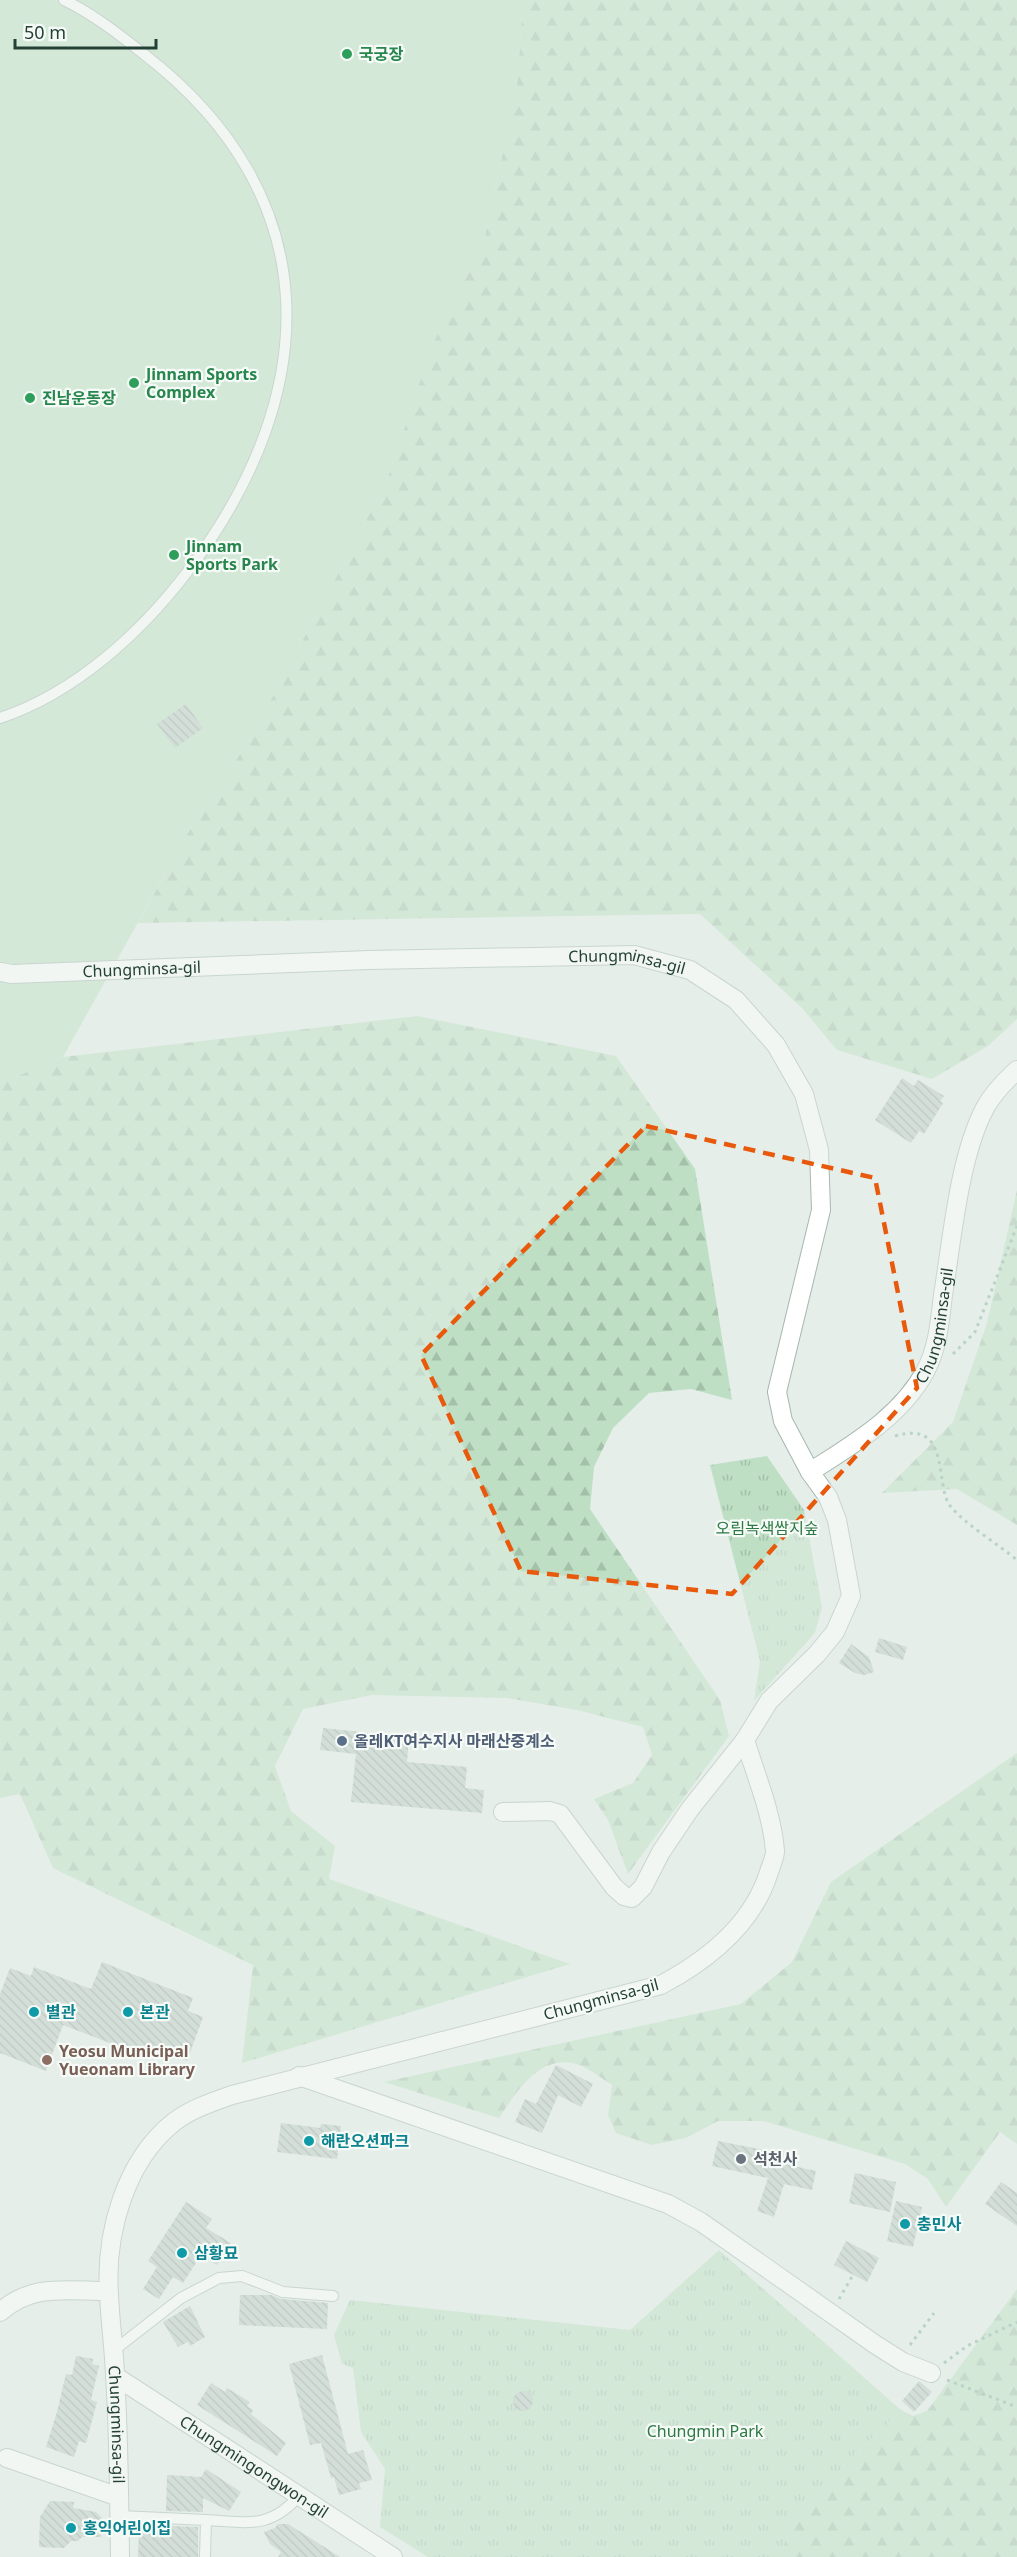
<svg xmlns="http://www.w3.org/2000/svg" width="1017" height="2557" font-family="'Noto Sans','Noto Sans KR',sans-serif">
<defs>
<pattern id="grass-tufts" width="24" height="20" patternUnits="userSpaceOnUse" patternTransform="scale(1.5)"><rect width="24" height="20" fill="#bedfc4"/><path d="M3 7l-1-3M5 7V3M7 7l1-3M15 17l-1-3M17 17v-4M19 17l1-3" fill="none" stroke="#a3c1a9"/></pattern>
<pattern id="forest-firs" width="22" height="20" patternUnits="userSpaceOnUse" patternTransform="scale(1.5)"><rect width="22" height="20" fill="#bedfc4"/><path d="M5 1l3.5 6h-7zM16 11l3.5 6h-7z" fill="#a3c1a9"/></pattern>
<pattern id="building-back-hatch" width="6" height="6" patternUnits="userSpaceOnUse" patternTransform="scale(1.5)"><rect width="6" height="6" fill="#bac9c2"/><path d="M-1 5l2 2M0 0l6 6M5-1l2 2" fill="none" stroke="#97a59e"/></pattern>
</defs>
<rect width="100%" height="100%" fill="#e5eee9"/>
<path fill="url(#grass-tufts)" d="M767 1456 804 1510 822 1607 815 1633 754 1701 760 1661 710 1465Z
M719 2250 901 2410C856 2455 804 2497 778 2557H428L380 2527 385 2469 361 2432 353 2368 342 2364 334 2335 350 2300 630 2330Z"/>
<path fill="url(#forest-firs)" d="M523 0H1017V1019L988 1046 932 1079 837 1050 801 1007 700 914 138 923 190 829 250 739 386 483 432 345 483 245 517 86Z
M417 1016 616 1056 695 1169 732 1400 691 1389 649 1393 613 1428 594 1467 590 1509 720 1700 729 1736 628 1874 608 1820 594 1799 633 1783 652 1755 643 1727 577 1710 507 1698 372 1695 303 1709 275 1766 291 1811 335 1846 329 1879 570 1964 242 2063 253 1965 53 1868 20 1794 0 1798V1083L63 1057Z
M1017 1190V1525L957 1489 882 1493 953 1422 987 1323Z
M1017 1753V2144L1000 2132 946 2207 928 2179 905 2164 764 2121H718L686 2138 652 2145 616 2133 608 2115 612 2085C601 2078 585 2065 572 2063 537 2057 516 2093 499 2118L384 2082 741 2004 792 1962 831 1882Z
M1017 2289V2557H778C804 2497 856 2455 901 2410L913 2416 927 2411Z"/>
<path fill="#bedfc4" d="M0 0H523L517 86 483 245 432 345 386 483 250 739 190 829 63 1057 0 1083Z"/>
<path fill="url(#building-back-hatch)" d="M186 704 203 728 175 748 157 724Z
M902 1078 914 1086 918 1080 944 1096 940 1101 943 1103 924 1134 919 1131 911 1143 875 1120Z
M879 1638 907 1647 903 1660 875 1652Z
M851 1644 869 1657 874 1672 864 1675 855 1673 839 1663Z
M323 1728 409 1737 407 1762 467 1767 465 1788 484 1790 482 1813 351 1802 356 1754 320 1750Z
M102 1962 193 1998 188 2011 203 2017 187 2061 171 2055 169 2058 139 2046 136 2053 63 2025 46 2071 0 2053V1994L10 1968 31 1976 34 1967 91 1989Z
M556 2065 593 2084 581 2107 558 2095 542 2133 515 2122 525 2099 536 2104Z
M281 2123 320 2128 321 2124 341 2126 337 2159 277 2152Z
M718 2141 769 2151 767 2160 816 2171 812 2190 784 2184 774 2217 757 2211 768 2178 712 2166Z
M855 2173 896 2182 890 2212 849 2203Z
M1001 2182 1017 2193V2226L985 2204Z
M896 2201 922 2207 913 2247 887 2241Z
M186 2202 212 2219 206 2228 231 2243 217 2265 201 2255 183 2283 173 2277 159 2299 143 2289 157 2267 148 2261Z
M846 2241 879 2258 867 2282 834 2265Z
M240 2295H271L282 2299 328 2303 327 2329 239 2325Z
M190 2306 205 2337 190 2346 188 2342 178 2347 163 2322Z
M322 2355 348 2454 363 2450 372 2480 359 2483 361 2489 339 2495 334 2477 331 2478 321 2443 310 2445 289 2364Z
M76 2356 93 2359 92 2364 99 2366 91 2400 97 2402 86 2443 79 2441 74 2457 46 2447 57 2412 66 2374 72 2375Z
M919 2381 932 2392 914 2412 902 2401Z
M211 2383 225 2392 227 2388 250 2402 247 2406 253 2410 251 2414 286 2443 277 2456 197 2405Z
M513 2401a10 10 0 1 1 20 0a10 10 0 1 1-20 0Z
M206 2469 241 2492 229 2511 203 2498V2512L166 2511 167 2475 201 2477Z
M50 2501 74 2502 73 2508 96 2512 102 2518 101 2537H82L78 2541H71L64 2548 39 2547 40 2517Z
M278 2524H288L340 2557H278L281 2552 270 2544 264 2532 275 2528Z
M144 2525 198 2527V2557H138L139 2530Z"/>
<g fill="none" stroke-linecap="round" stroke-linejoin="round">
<defs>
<path id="service" d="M0 718C75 693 141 633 188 571 322 395 330 198 145 55 120 35 93 14 64 0
M113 2351 181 2298 219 2278 242 2276 283 2292 333 2296
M120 2516 206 2520 205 2557
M206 2520C247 2522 269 2530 299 2496"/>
<g id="minor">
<path id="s1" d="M0 972 12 974 369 960 634 955 690 970 736 1000 776 1045 804 1094 819 1150 821 1210 777 1392 783 1421 810 1472 828 1497 837 1520 851 1596 835 1632 817 1654 769 1701 745 1740C756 1776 772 1813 775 1851 775 1857 771 1866 769 1872 753 1924 708 1960 661 1985L232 2095C212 2102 191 2109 174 2122 125 2161 105 2233 109 2294 110 2321 114 2348 115 2375 119 2436 119 2497 120 2557"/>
<path id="s2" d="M810 1472C853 1444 901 1417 926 1370 938 1347 940 1320 943 1295 952 1240 959 1157 985 1108 993 1093 1005 1081 1017 1070"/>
<path d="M503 1812 550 1811 560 1814 614 1887 624 1896 632 1898 643 1887 661 1852 690 1809 745 1740"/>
<path d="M299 2076 668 2204 701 2222 876 2345 903 2362 931 2373"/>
<path d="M0 2312C33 2283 67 2291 108 2291"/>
<path id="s3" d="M115 2376 393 2557"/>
<path d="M7 2458 119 2497"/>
</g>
</defs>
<use href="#service" stroke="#a7b7b0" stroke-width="12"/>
<use href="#minor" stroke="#a7b7b0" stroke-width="20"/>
<path stroke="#86b2a0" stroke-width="3" stroke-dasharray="3 4.5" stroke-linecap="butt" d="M953 1354 975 1332 1017 1226
M895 1436C953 1419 933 1485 951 1507 965 1524 999 1545 1017 1560
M839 2299 853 2275
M910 2345 934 2313
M944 2363 967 2346 1017 2322
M947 2380 1017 2407"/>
<use href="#service" stroke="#fff" stroke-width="10"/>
<use href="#minor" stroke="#fff" stroke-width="18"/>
</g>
<path d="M0 0H1017V2557H0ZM646 1126 875 1178 917 1388 732 1594 521 1571 421 1355Z" fill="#e5eee9" fill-opacity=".55" fill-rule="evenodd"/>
<path fill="none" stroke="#e8590c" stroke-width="4.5" stroke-dasharray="12 8" stroke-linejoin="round" d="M646 1126 875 1178 917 1388 732 1594 521 1571 421 1355Z"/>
<g fill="#2e9e5b" stroke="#f6fbf8" stroke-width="2">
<circle cx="347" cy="54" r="6"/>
<circle cx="134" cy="383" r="6"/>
<circle cx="30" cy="398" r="6"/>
<circle cx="174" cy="555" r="6"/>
</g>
<circle fill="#5c6f8a" stroke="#f6fbf8" stroke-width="2" cx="342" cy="1741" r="6"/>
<g fill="#0f9aa8" stroke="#f6fbf8" stroke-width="2">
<circle cx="34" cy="2012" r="6"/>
<circle cx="128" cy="2012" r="6"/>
<circle cx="309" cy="2141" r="6"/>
<circle cx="905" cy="2224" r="6"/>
<circle cx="182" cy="2253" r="6"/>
<circle cx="71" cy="2528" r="6"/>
</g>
<circle fill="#8d6e63" stroke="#f6fbf8" stroke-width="2" cx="47" cy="2060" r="6"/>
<circle fill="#6b7280" stroke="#f6fbf8" stroke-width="2" cx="741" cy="2159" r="6"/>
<g text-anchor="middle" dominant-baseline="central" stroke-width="4.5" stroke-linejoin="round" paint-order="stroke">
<g font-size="16" font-weight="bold" fill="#27864d" stroke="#f6fbf8" text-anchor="start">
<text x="359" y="54">국궁장</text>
<text x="146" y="374">Jinnam Sports<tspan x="146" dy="18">Complex</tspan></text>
<text x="42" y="398">진남운동장</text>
<text x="186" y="546">Jinnam<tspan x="186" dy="18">Sports Park</tspan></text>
</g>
<g font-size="16" fill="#244136" stroke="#f6fbf8">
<text stroke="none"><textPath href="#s1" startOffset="628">Chungminsa-gil</textPath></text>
<text stroke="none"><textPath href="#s1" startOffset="142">Chungminsa-gil</textPath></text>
<text stroke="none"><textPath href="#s2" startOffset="202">Chungminsa-gil</textPath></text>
<text transform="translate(601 1999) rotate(-15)">Chungminsa-gil</text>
<text stroke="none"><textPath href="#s1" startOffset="2696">Chungminsa-gil</textPath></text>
<text stroke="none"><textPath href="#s3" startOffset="166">Chungmingongwon-gil</textPath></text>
</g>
<g font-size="16" fill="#2d7843" stroke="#f6fbf8">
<text x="767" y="1528">오림녹색쌈지숲</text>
<text x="705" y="2431">Chungmin Park</text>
</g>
<g font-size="16" font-weight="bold" fill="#4e5e75" stroke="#f6fbf8" text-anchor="start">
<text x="354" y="1741">올레KT여수지사 마래산중계소</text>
</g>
<g font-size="16" font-weight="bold" fill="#0d838f" stroke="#f6fbf8" text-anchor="start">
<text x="46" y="2012">별관</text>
<text x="140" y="2012">본관</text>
<text x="321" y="2141">해란오션파크</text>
<text x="917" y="2224">충민사</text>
<text x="194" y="2253">삼황묘</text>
<text x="83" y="2528">홍익어린이집</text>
</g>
<g font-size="16" font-weight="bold" fill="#785e54" stroke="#f6fbf8" text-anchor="start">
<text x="59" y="2051">Yeosu Municipal<tspan x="59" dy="18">Yueonam Library</tspan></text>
</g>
<g font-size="16" font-weight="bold" fill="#5b616d" stroke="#f6fbf8" text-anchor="start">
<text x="753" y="2159">석천사</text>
</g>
</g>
<path d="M15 39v9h141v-9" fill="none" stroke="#244136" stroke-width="3"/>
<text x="24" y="39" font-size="18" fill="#244136" stroke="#f6fbf8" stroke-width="4.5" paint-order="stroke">50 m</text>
</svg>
